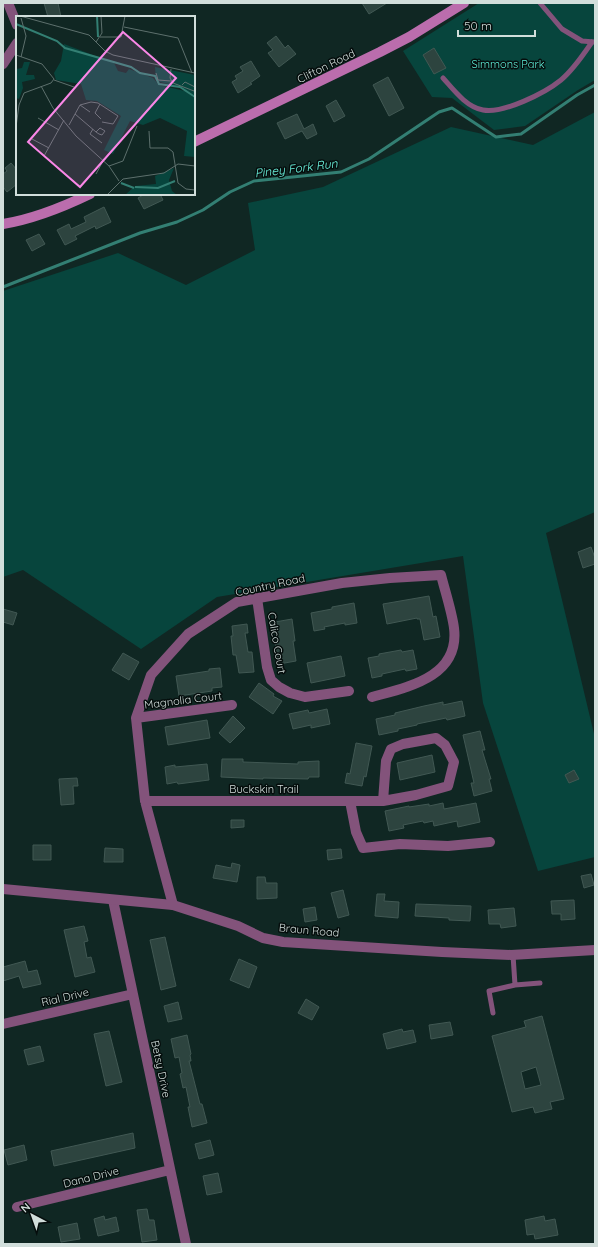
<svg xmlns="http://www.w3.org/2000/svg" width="598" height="1247" font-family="Quicksand,sans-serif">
<rect width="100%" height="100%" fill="#102723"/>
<path fill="#07453d" d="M479 3H595V80L578 90 525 126 494 130 452 98 432 97 403 51Z
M595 112V512L546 533 595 738V857L538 871 483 703 463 556 217 597 141 649 23 570 3 577V291L118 253 186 285 255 250 248 203 323 187 451 127 533 145Z"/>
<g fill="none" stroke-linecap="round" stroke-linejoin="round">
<path stroke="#337f73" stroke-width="3" d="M3 287 140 233 177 222 203 210 230 192 254 181 341 172 369 159 439 112 452 108 496 137 521 134 577 95 595 85"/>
</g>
<path fill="#2d443f" stroke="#415853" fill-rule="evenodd" d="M44 3H58L61 17H48Z
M362 3H387L369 14Z
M276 36 285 48 288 45 296 54 279 67 268 53 273 50 267 43Z
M434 48 446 68 434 74 423 55Z
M251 61 260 76 250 83 252 84 238 93 232 82 237 79 235 76 243 71 240 67Z
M388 77 404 108 389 116 373 85Z
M336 100 345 116 334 122 326 106Z
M297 114 304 129 313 124 317 134 307 139 302 131 285 139 277 123Z
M11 163 17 170V184L7 192 3 187V174L7 171 5 168Z
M145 194H160L163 200 144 209 138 198Z
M104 207 111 222 96 229 95 226 75 236 77 239 65 245 57 230 69 224 71 229 86 222 84 217Z
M39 234 45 244 32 251 26 240Z
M591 547 595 558V564L583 568 578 552Z
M429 596 433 617 436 616 440 637 424 640 420 619H417V618L387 624 383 604Z
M354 603 357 623 345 625V623L324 627 325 629 314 631 311 613 332 609V607Z
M3 609 17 613 13 625 3 622Z
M292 619 295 641H293L296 661 279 664 275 643H278L275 622Z
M247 624 248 633H245L248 652H252L254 672 239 673 236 655H233L231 636H233L232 626Z
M401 650 402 652 413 650 417 669 406 671 405 669 382 674V676L372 678 368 658 379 656V654Z
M123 653 139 662 129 680 112 670Z
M341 656 345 676 311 683 307 663Z
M220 668 222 687 212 688V691L179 696 176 676 209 671V669Z
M259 683 274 694 273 696 282 701 273 714 249 697Z
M462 701 465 716 447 720 446 718 417 724V725L398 729V731L379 735 376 719 395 715V713L424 706 443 702V705Z
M327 709 330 724 311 728V725L293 729 289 714 308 710 309 713Z
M233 716 245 728 230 743 219 733Z
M207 720 210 738 168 745 165 727Z
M480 731 485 750H482L491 779H489L492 791 474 796 471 783H474L463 735Z
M356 743 372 746 366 777 364 776 362 786 345 783 347 773 350 774Z
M432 755 435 772 400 780 397 763Z
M222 759H243V762L298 764V762L319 761V777H309L308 779 263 778V779L221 777Z
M207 764 209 780 178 784 177 782 167 784 165 767 175 765V767Z
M574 770 579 779 569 783 565 775Z
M77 778 78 786H73L74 804 61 805 59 779Z
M443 803 444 809 476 803 480 822 458 827 457 821 434 826 433 821 424 823 423 821 403 825 404 828 389 831 385 811 409 806V807L429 804V806Z
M231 820H244V827L231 828Z
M33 845H51V860H33Z
M105 848 123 849V862H104Z
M341 849 342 858 328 860 327 850Z
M232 863 240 865 237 882 213 878 216 865 231 868Z
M591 874 594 885 584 888 581 876Z
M257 877H265L266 883H277V898L257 899Z
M343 890 349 915 338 918 331 893Z
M377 894H385L384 901 399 902 398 918 375 916Z
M574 900 575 919 561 920V914H552L551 901Z
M416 904 471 906 470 921 449 920V918L415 916Z
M315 907 317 920 305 922 303 909Z
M514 908 516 926 501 928 500 924H489L488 910Z
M84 926 88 941 84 942 87 958 91 957 95 972 75 977 64 930Z
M165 937 176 986 161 990 150 940Z
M239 959 257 967 249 988 230 980Z
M25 961 28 972 37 970 41 984 23 988 19 976 3 981V967Z
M306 999 319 1007 312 1020 298 1013Z
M178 1002 182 1019 168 1022 164 1006Z
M542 1016 564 1099 550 1102 552 1109 535 1113 533 1107 512 1112 492 1036 526 1027 524 1021ZM536 1067 541 1085 525 1089 521 1072Z
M450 1022 453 1035 431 1039 429 1025Z
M402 1029 403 1032 413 1030 416 1042 387 1049 383 1034Z
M109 1031 122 1082 106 1086 94 1034Z
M187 1035 191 1054 190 1055 191 1061H189L200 1104H202L207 1123 192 1127 188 1107H190L186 1087 183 1088 180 1074 182 1073 179 1057 175 1058 171 1039Z
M40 1046 44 1061 28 1065 24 1050Z
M133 1133 135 1148 54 1166 51 1151Z
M210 1140 214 1155 199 1159 195 1144Z
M24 1145 27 1160 8 1165 4 1150Z
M218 1173 222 1192 207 1195 203 1176Z
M147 1209 149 1220H154L157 1240 142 1242 137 1210Z
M104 1216 105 1220 116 1217 119 1231 98 1236 94 1219Z
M544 1216 545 1221 555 1219 558 1235 535 1239 534 1234 527 1235 525 1220Z
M77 1223 80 1239 61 1242 58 1227Z"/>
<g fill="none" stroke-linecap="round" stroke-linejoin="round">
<path stroke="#83537b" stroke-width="5" d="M540 3 562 29 582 41 594 42
M443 78C453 89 466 107 483 110 503 114 545 93 561 80 574 69 583 55 592 42
M515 985 540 983
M493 1013 489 991 515 985 513 955"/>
<path stroke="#83537b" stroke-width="10" d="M8 3 17 25
M3 64 17 43
M257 598 267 667 271 680 279 687 290 693 305 697 349 691
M136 718 232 705
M145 801H383L416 795 448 786 454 762 445 745 436 738 403 744 391 749 386 761 383 801
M350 801 356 832 363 848 400 844 448 846 490 842
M113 900 186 1244
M173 905 145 801 136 718 151 675 188 634 237 602 342 583 390 578 441 575C445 591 452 612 454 628 460 677 408 687 372 697
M3 1024 133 994
M17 1207 170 1170"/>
<path stroke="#83537b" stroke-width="10" d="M3 889 173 905 238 926 263 938 283 942 442 952 511 955 595 950"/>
<path stroke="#bb6dad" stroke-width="10" d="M194 142 380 52 409 37 464 3
M3 224C34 219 61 208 90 194"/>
</g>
<g text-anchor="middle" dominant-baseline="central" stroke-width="3" stroke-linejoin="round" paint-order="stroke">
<g font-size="11" fill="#5dedd7" stroke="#050d0c">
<text x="508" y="64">Simmons Park</text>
</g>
<g font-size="11" fill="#d1dedb" stroke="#050d0c">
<text transform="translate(326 66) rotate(-26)">Clifton Road</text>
<text transform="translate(270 585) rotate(-12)">Country Road</text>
<text transform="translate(277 643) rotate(80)">Calico Court</text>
<text transform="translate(183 700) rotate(-7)">Magnolia Court</text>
<text x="264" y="789">Buckskin Trail</text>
<text transform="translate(309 930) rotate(5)">Braun Road</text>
<text transform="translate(65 997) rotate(-13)">Rial Drive</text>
<text transform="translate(161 1069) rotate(78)">Betsy Drive</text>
<text transform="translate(91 1177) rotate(-14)">Dana Drive</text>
</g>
<g font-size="12" font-style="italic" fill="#6efbe5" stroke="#050d0c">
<text transform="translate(296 168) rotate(-7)">Piney Fork Run</text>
</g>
</g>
<g transform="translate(16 16)">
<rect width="179" height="179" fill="#102723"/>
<path d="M48 28 98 47 102 55 110 57 113 53 137 62 143 69 169 75 179 82V141L168 140 171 115 144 102 127 109 114 105 97 138 88 134 105 100 81 85 70 84 65 68 40 64 38 57 45 45ZM8 46H14L10 59H18L19 63 6 66 7 72 3 83 0 82V53L6 52ZM139 51 179 59V80L165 71 140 65ZM158 152 153 164 156 175 161 179H109L119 170 140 168 139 160Z" fill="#07453d"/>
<path fill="none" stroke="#337f73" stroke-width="2" d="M81 0 82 21M0 8 41 25 49 32 115 51 124 57 139 60 143 68 164 71 179 81M105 167 118 172M119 171 142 172 159 165"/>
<path fill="none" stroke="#5d706d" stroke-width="1" d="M4 0 73 19 89 35 97 39 179 57M108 11 162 22 176 57M84 21H105L109 0M80 26 86 17 85 0M0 39 26 48 38 63 35 67 8 77 3 89 0 111M5 41 10 20 5 2M155 53 154 62 157 67 178 75 179 72M140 57 142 64 155 65M38 64 58 71M166 69 169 66 179 71M25 70 37 92 60 120 93 150 103 165M84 88 79 97 85 103M64 89 74 96M59 98 80 116 83 118 86 119 89 115 84 112 80 116M22 102 43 114M53 109 64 89 75 86 82 87 102 100 97 108 86 106M77 113 74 118 86 127M133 115 134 132H152L157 136 162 167 170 173 179 174M16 123 33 132M28 140 48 104M93 150 107 145 121 110M80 158 87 145M91 179 107 163 148 157 162 148 179 150"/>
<path fill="#fa87e7" fill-opacity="0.15" stroke="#fa87e7" stroke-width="2" d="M107 16 160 62 64 171 12 126Z"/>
<rect width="179" height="179" fill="none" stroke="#d1dedb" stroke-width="2"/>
</g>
<rect width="598" height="1247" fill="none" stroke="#d1dedb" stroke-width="8"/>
<g transform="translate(32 1215) rotate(319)" stroke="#050d0c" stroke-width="3" paint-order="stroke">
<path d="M0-3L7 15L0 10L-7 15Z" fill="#d1dedb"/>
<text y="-6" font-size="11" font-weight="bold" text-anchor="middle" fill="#d1dedb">N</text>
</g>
<path d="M458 30v6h77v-6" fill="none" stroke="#d1dedb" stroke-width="2"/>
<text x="464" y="30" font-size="12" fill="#d1dedb" stroke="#050d0c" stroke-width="3" paint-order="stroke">50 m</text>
</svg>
